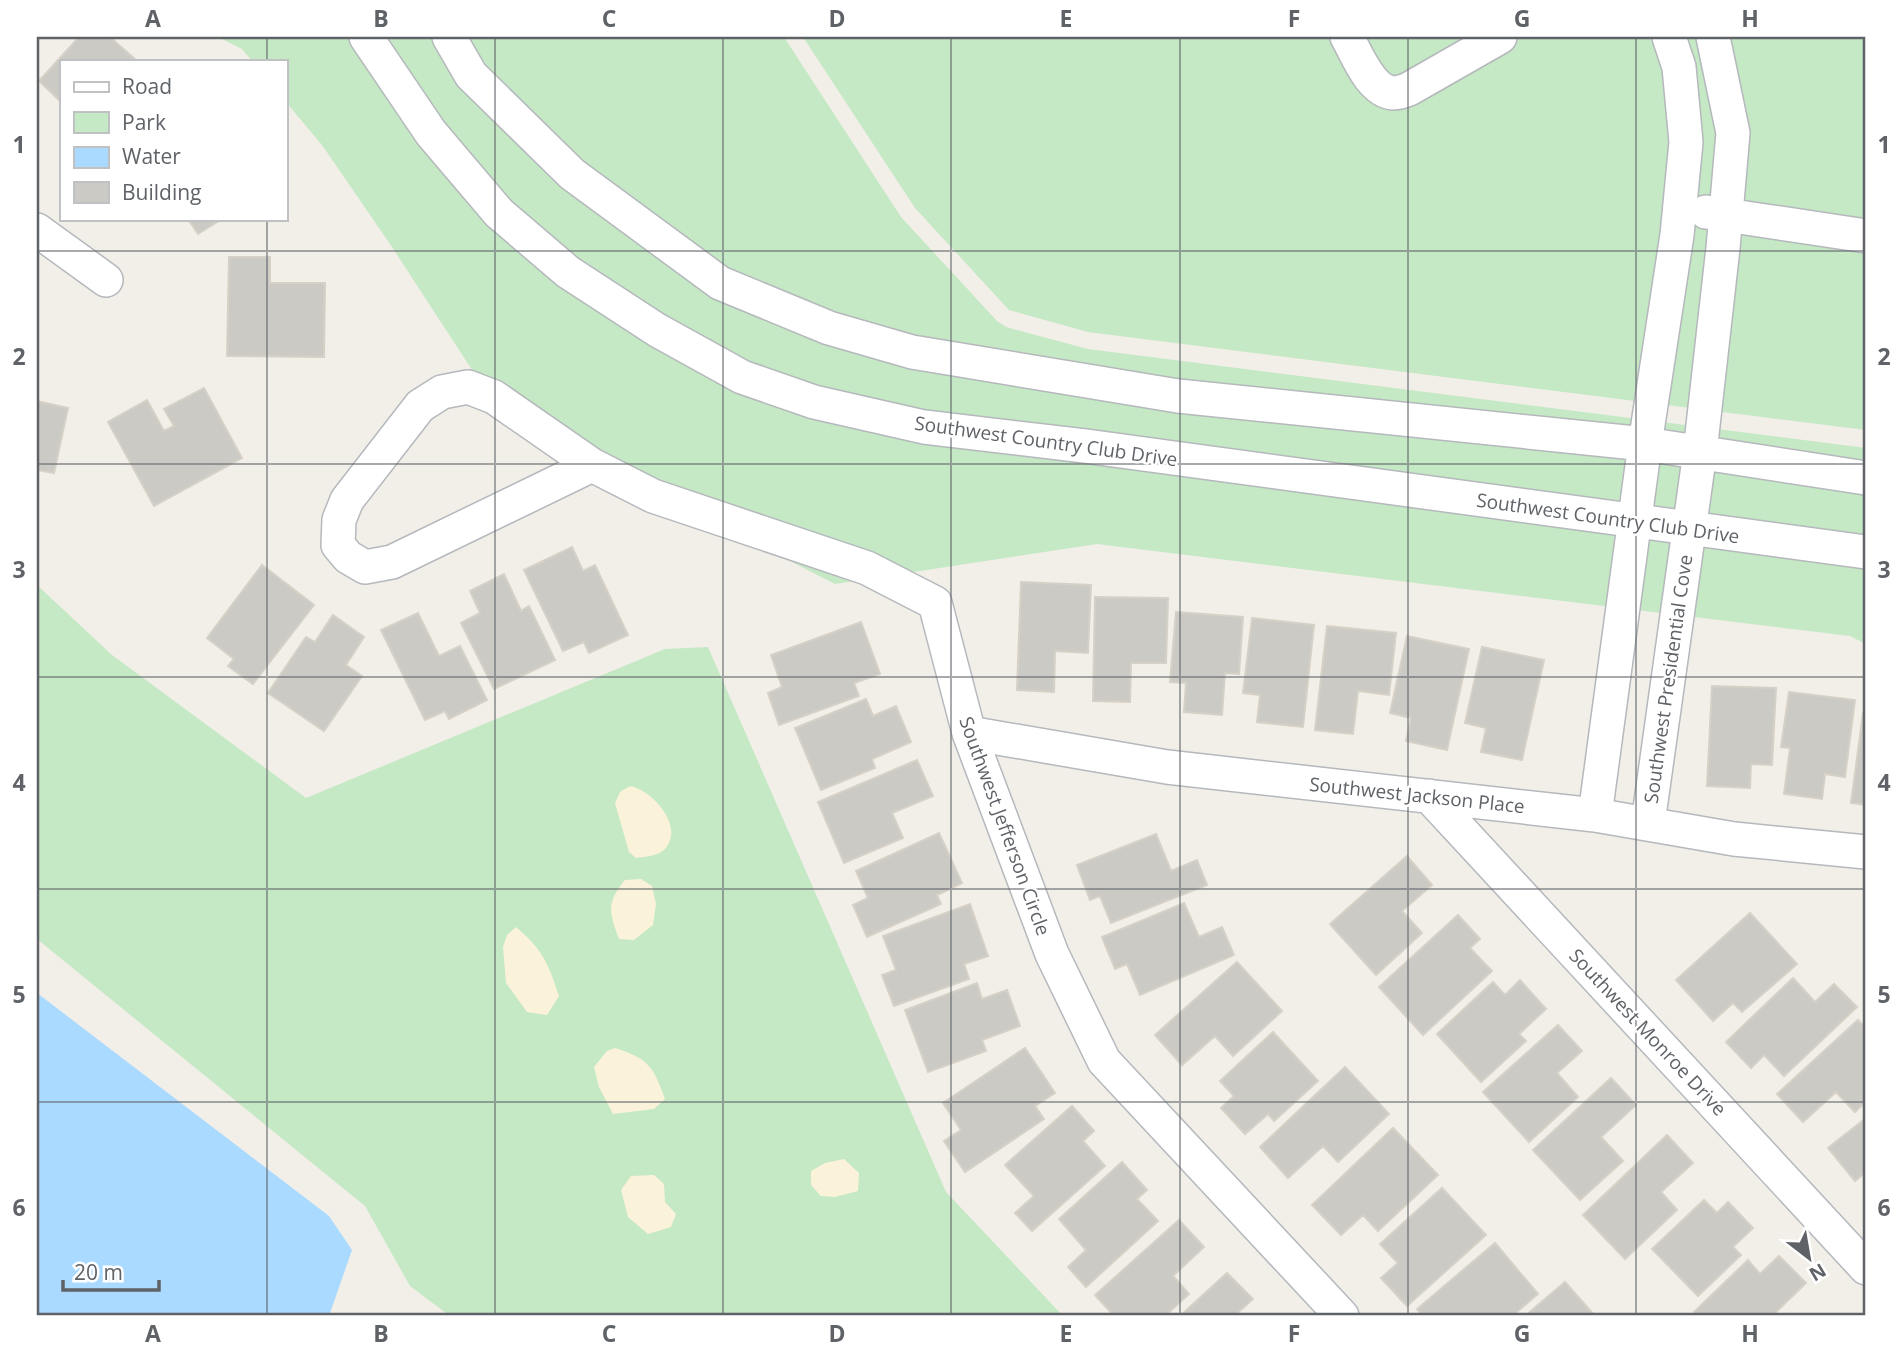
<svg xmlns="http://www.w3.org/2000/svg" width="1903" height="1353" font-family="'Open Sans',sans-serif">
<rect width="100%" height="100%" fill="#f1efe8"/>
<path fill="#c5e8c5" d="M218 37H784L901 217 997 321 1006 327 1088 349 1866 448V644L1850 636 1097 544 835 584 659 494 493 402 390 244 322 145 285 101V61H252L242 49Z
M803 37H1866V430L1088 332 1009 310 915 208Z
M37 585 112 655 306 798 665 649 708 647 946 1192 1063 1316H450L410 1286 365 1206 37 939Z"/>
<path fill="#fbf3d9" d="M630 786C653 790 686 828 664 850 657 856 644 857 636 858L629 852 615 803 620 792Z
M641 879 652 886 656 904 653 925 634 940 619 939C609 912 606 903 625 880Z
M516 927C543 950 548 963 559 996L547 1015 527 1012 506 983 503 947 507 935Z
M615 1048C649 1059 653 1066 665 1099L654 1109 613 1114 599 1087 594 1067 607 1051Z
M844 1159 859 1173 858 1191 835 1197 821 1196 811 1185V1171L825 1163Z
M654 1175 664 1184 665 1202 676 1214 671 1227 648 1234 628 1217 621 1190 631 1176Z"/>
<path fill="#aadaff" d="M37 993 329 1216 352 1250 329 1316H37Z"/>
<path fill="#cccac5" stroke="#d6d1c6" stroke-width="2" d="M79 37H110L137 61H61V102L39 81Z
M188 219H222L198 234Z
M229 257H270V283H325L324 357 227 356Z
M204 388 242 458 154 506 108 422 147 400 164 431 174 426 164 409Z
M37 401 68 408 54 473 37 470Z
M572 547 583 571 595 565 628 635 589 653 584 642 563 651 524 570Z
M262 565 314 605 253 684 228 666 234 659 207 638Z
M504 574 521 611 529 606 555 660 494 689 461 623 480 613 470 591Z
M1021 582 1091 585 1088 653 1055 651 1054 692 1017 690Z
M1095 597 1168 598 1166 663H1131L1130 702 1093 701Z
M1176 612 1243 617 1239 674 1225 673 1222 715 1184 712 1186 683 1170 682Z
M418 613 439 656 460 646 487 700 449 719 445 711 425 720 381 630Z
M333 615 364 637 346 665 362 676 324 731 268 693 306 637 315 642Z
M1252 618 1314 625 1303 727 1257 722 1260 695 1243 693Z
M861 622 880 674 854 683 859 696 779 725 768 693 782 687 771 655Z
M1327 626 1396 633 1389 695 1358 691 1353 734 1315 730Z
M1407 636 1469 649 1447 750 1406 741 1411 718 1390 713Z
M1482 647 1544 660 1522 760 1481 752 1486 728 1465 723Z
M1712 686 1776 688 1772 765 1751 764 1750 788 1707 786Z
M1789 692 1855 700 1845 777 1825 774 1822 799 1784 794 1790 748 1781 747Z
M866 699 873 716 896 706 911 742 872 759 875 768 821 790 795 728Z
M1863 713H1866V805L1851 803Z
M917 760 933 796 892 813 903 838 844 863 818 802Z
M939 833 962 883 937 895 941 904 867 937 853 905 868 898 856 871Z
M1156 834 1171 871 1197 860 1207 885 1111 923 1100 896 1090 900 1077 865Z
M1407 856 1432 885 1402 911 1422 933 1376 975 1330 924Z
M1184 903 1199 937 1222 927 1234 955 1140 995 1127 964 1115 969 1102 937Z
M970 904 988 956 964 964 969 979 894 1006 882 975 896 970 883 936Z
M1750 913 1797 964 1742 1012 1733 1003 1713 1021 1676 980Z
M1458 915 1480 939 1470 948 1492 971 1423 1035 1379 987Z
M1237 962 1282 1011 1233 1056 1215 1036 1182 1065 1155 1035Z
M1793 978 1815 1002 1834 984 1857 1007 1784 1076 1764 1055 1751 1068 1726 1042Z
M1520 980 1546 1009 1519 1034 1526 1041 1481 1082 1437 1034 1493 982 1505 995Z
M977 983 982 999 1007 990 1020 1026 982 1040 986 1051 928 1072 905 1010Z
M1858 1020 1866 1028V1101L1855 1112 1836 1092 1803 1122 1777 1094Z
M1558 1025 1582 1051 1557 1073 1578 1097 1529 1142 1483 1092Z
M1273 1032 1318 1081 1274 1121 1268 1114 1245 1134 1221 1108 1234 1096 1220 1081Z
M1025 1048 1055 1093 1035 1106 1044 1119 965 1172 944 1141 961 1130 943 1103Z
M1345 1067 1389 1114 1338 1162 1323 1146 1288 1178 1260 1147Z
M1611 1078 1636 1105 1601 1137 1623 1161 1580 1200 1533 1150Z
M1072 1106 1094 1131 1083 1141 1105 1166 1032 1231 1015 1213 1034 1196 1005 1165Z
M1866 1118V1172L1855 1181 1828 1148Z
M1393 1128 1438 1175 1378 1231 1363 1215 1341 1235 1312 1205Z
M1667 1135 1693 1163 1661 1192 1677 1210 1625 1259 1583 1215Z
M1122 1162 1147 1190 1137 1199 1158 1221 1086 1287 1068 1267 1086 1250 1059 1219Z
M1442 1188 1486 1235 1407 1306 1381 1278 1398 1263 1380 1244Z
M1704 1200 1717 1213 1728 1202 1753 1228 1733 1247 1741 1255 1698 1296 1652 1249Z
M1179 1220 1204 1247 1173 1276 1189 1294 1165 1316H1114L1095 1295Z
M1495 1243 1538 1294 1512 1316H1423L1417 1309Z
M1779 1256 1806 1283 1775 1313 1778 1316H1699L1694 1312 1748 1260 1760 1274Z
M1227 1273 1253 1299 1234 1316H1180Z
M1565 1282 1595 1316H1525Z"/>
<g fill="none" stroke-linecap="round" stroke-linejoin="round">
<defs>
<path id="minor" d="M366 37 431 133 499 213 568 272 657 330 742 377 814 402 924 427 1085 446 1866 552
M449 37 471 75 572 174 720 283 829 328 912 352 1178 396 1645 444 1866 478
M1347 37C1357 54 1370 91 1393 93 1398 93 1404 91 1409 89L1500 37
M1706 212 1866 236
M37 230 106 280
M592 465 392 562 365 567 348 557 338 545 339 520 347 500 420 406 442 392 468 387 494 397 592 465 653 496 867 568 935 603 969 733 1052 954 1104 1061 1342 1316
M969 733 1167 767 1595 815 1734 839 1866 852
M1429 796 1866 1268
M1595 815 1645 444 1677 235 1686 142 1679 67 1669 37
M1648 823 1700 452 1723 248 1733 133 1713 37"/>
</defs>
<use href="#minor" stroke="#b5b8bc" stroke-width="36"/>
<use href="#minor" stroke="#fff" stroke-width="33"/>
</g>
<path fill="none" stroke="#5f6368" stroke-width="2" stroke-opacity="0.55" d="M267 37V61M495 37V1316M723 37V1316M951 37V1316M1180 37V1316M1408 37V1316M1636 37V1316M267 219V1316M37 251H1866M37 464H1866M37 677H1866M37 889H1866M37 1102H1866"/>
<g text-anchor="middle" dominant-baseline="central" stroke-width="5" stroke-linejoin="round" paint-order="stroke">
<g font-size="19" fill="#5f6368" stroke="#fff">
<text transform="translate(1046 441) rotate(8)">Southwest Country Club Drive</text>
<text transform="translate(1608 518) rotate(8)">Southwest Country Club Drive</text>
<text transform="translate(1668 679) rotate(-82)">Southwest Presidential Cove</text>
<text transform="translate(1417 795) rotate(6)">Southwest Jackson Place</text>
<text transform="translate(1005 826) rotate(70)">Southwest Jefferson Circle</text>
<text transform="translate(1648 1032) rotate(47)">Southwest Monroe Drive</text>
</g>
</g>
<rect width="1903" height="1353" fill="none" stroke="#ffffff" stroke-width="77"/>
<rect x="60" y="60" width="228" height="161" fill="#ffffff" stroke="#bfc1c3" stroke-width="2"/>
<rect x="74" y="82" width="35" height="10" fill="#ffffff" stroke="#bfc1c3" stroke-width="2"/>
<text x="122" y="94" font-size="21" fill="#5f6368">Road</text>
<rect x="74" y="112" width="35" height="21" fill="#c5e8c5" stroke="#bfc1c3" stroke-width="2"/>
<text x="122" y="130" font-size="21" fill="#5f6368">Park</text>
<rect x="74" y="147" width="35" height="21" fill="#aadaff" stroke="#bfc1c3" stroke-width="2"/>
<text x="122" y="164" font-size="21" fill="#5f6368">Water</text>
<rect x="74" y="182" width="35" height="21" fill="#cccac5" stroke="#bfc1c3" stroke-width="2"/>
<text x="122" y="200" font-size="21" fill="#5f6368">Building</text>
<g transform="translate(1809 1258) rotate(149)" stroke="#ffffff" stroke-width="5" paint-order="stroke">
<path d="M0-5L12 26L0 18L-12 26Z" fill="#5f6368"/>
<text y="-10" font-size="19" font-weight="bold" text-anchor="middle" fill="#5f6368">N</text>
</g>
<path d="M63 1280v10h96v-10" fill="none" stroke="#5f6368" stroke-width="3.5"/>
<text x="74" y="1280" font-size="21" fill="#5f6368" stroke="#ffffff" stroke-width="5" paint-order="stroke">20 m</text>
<rect x="38" y="38" width="1826" height="1276" fill="none" stroke="#5f6368" stroke-width="2.5"/>
<g font-size="23" text-anchor="middle" font-weight="bold" fill="#5f6368">
<text x="153" y="27">A</text>
<text x="381" y="27">B</text>
<text x="609" y="27">C</text>
<text x="837" y="27">D</text>
<text x="1066" y="27">E</text>
<text x="1294" y="27">F</text>
<text x="1522" y="27">G</text>
<text x="1750" y="27">H</text>
<text x="19" y="153">1</text>
<text x="1884" y="153">1</text>
<text x="19" y="365">2</text>
<text x="1884" y="365">2</text>
<text x="19" y="578">3</text>
<text x="1884" y="578">3</text>
<text x="19" y="791">4</text>
<text x="1884" y="791">4</text>
<text x="19" y="1003">5</text>
<text x="1884" y="1003">5</text>
<text x="19" y="1216">6</text>
<text x="1884" y="1216">6</text>
<text x="153" y="1342">A</text>
<text x="381" y="1342">B</text>
<text x="609" y="1342">C</text>
<text x="837" y="1342">D</text>
<text x="1066" y="1342">E</text>
<text x="1294" y="1342">F</text>
<text x="1522" y="1342">G</text>
<text x="1750" y="1342">H</text>
</g>
</svg>
